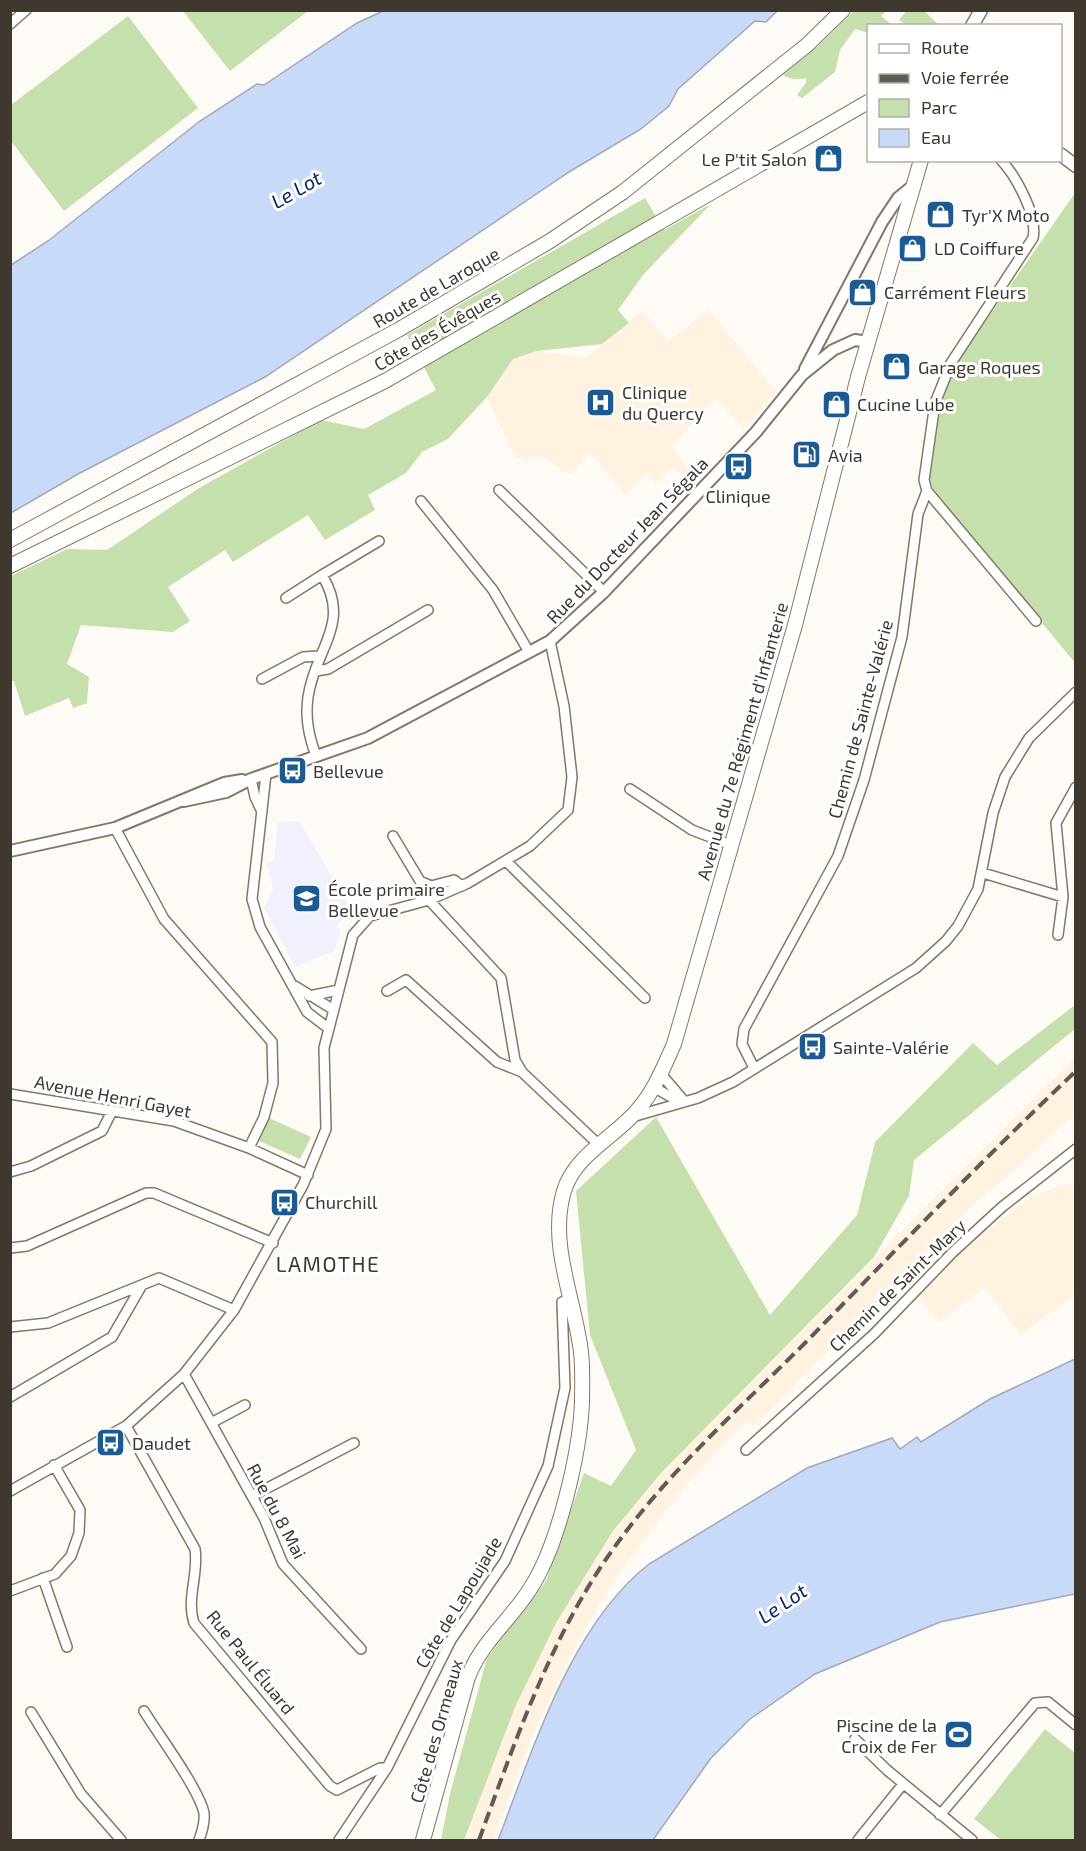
<svg xmlns="http://www.w3.org/2000/svg" width="1086" height="1851" font-family="'Exo 2',sans-serif">
<rect width="100%" height="100%" fill="#fefbf6"/>
<path fill="#fff2e0" d="M708 310 776 392 744 429 716 398 671 447 697 480 687 490 686 480 673 467 656 484 646 473 625 495 590 452 573 472 568 474 541 456 523 460 521 456 516 459 487 397 513 359 537 351 586 358 642 311 669 341Z
M1075 1057V1113L1014 1171 973 1204 753 1427 746 1420 682 1490 622 1569 579 1639 532 1737 493 1840H464L516 1705 556 1623 613 1532 661 1473Z
M1071 1183 1076 1196 1075 1294 1020 1335 985 1287 939 1322 917 1295 962 1250 1033 1195Z"/>
<path fill="#f1f0fd" d="M299 821 352 910 336 926 341 931 334 951 295 967 264 908 273 890 267 863 274 861 278 822Z"/>
<path fill="#c6e0ad" d="M907 10 924 11 939 25H906L899 20Z
M183 11H308L230 71Z
M854 11H886L881 16 892 25 868 26V33L855 29 840 50 835 72 802 98 797 95 806 83V78C801 80 786 80 783 74L804 53 817 47Z
M128 16 198 108 64 211 11 141V105Z
M1075 193V663L933 490 930 479 941 403 957 362Z
M645 198 664 230 711 204 643 275 618 310 629 323 602 344 537 351 513 359 487 397 448 439 422 452 406 473 368 495 375 510 325 540 308 515 233 562 225 550 168 587 190 621 173 632 81 625 67 664 89 677 87 703 73 708 69 698 25 716 14 681H11V576L67 549 107 550 199 488 321 420 364 429 436 390 407 335Z
M1075 1005V1029L914 1160 909 1196 874 1257 661 1473 613 1531 556 1623 516 1705 464 1840H441L450 1794 487 1658 546 1581 584 1473 611 1486 636 1450 590 1335 576 1191 656 1117 770 1315 857 1215 875 1142 973 1043 997 1065Z
M269 1118 311 1137 300 1159 259 1141Z
M1045 1729 1075 1753V1840H1001L974 1819Z"/>
<path fill="#c9daf9" stroke="#a0a9bc" stroke-width="1.5" d="M383 11H777L766 22 755 21 678 89 669 106 641 129 569 172 265 377 78 474 11 513V265L48 241 200 121 257 84 264 85 357 23Z
M1075 1359V1594L940 1622 815 1674 750 1719 711 1758 653 1840H498C533 1750 570 1626 649 1564L807 1468 892 1438 900 1449 917 1437 921 1442 990 1399Z"/>
<g fill="none" stroke-linecap="round" stroke-linejoin="round">
<defs>
<path id="minor" d="M10 24 26 10
M499 490 604 592
M927 491 1036 621
M421 501 493 590 529 652
M286 598 322 575
M316 671 328 669 428 610
M262 679 303 657 319 656
M316 756C309 736 305 719 308 697 315 648 352 624 322 575L379 541
M266 774 252 899 260 927 307 1012 328 1028
M251 779 255 797 262 812
M630 789 692 830 731 845
M115 828 164 919 272 1042 273 1083 264 1117 249 1148
M393 836 420 881 431 886 454 880 462 886
M506 861 645 998
M983 873 1063 897
M429 900 501 978 515 1060 522 1072 598 1144
M1058 935 1063 897 1056 823 1076 787
M295 986 334 1010
M387 991 406 980 497 1062 522 1072
M309 996 339 990
M754 1068 742 1044 744 1029 838 856 864 780 902 637 918 514 927 491 924 480 935 403 951 363 1033 238C1038 216 1016 176 1001 160
M661 1074 684 1101
M655 1088 673 1098 684 1101
M10 1094 174 1121 249 1148 308 1175
M632 1117 698 1098 733 1082 916 968 946 941 958 926 978 889 993 813 1005 777 1029 738 1076 692
M10 1172 31 1166 102 1131 112 1111
M10 1248 27 1246 146 1193H154L273 1243
M10 1327 48 1323 159 1278 234 1310
M184 1374 264 1518 283 1564 361 1649
M10 1397 112 1337 142 1285
M211 1423 245 1405
M126 1426 195 1549C199 1574 186 1598 194 1623L330 1786 337 1790 380 1768H387
M746 1450 874 1334 953 1252 1002 1207 1076 1149
M10 1491 126 1426 184 1374 234 1310 303 1185 326 1129 324 1048 353 935 370 916 429 900 468 883 530 846 568 810 572 777 564 706 550 641
M252 1496 354 1443
M43 1578 67 1647
M10 1591 55 1574 71 1556 79 1533 80 1510 54 1465
M144 1711C158 1734 199 1789 204 1813 205 1822 202 1832 199 1840
M31 1712 81 1794 121 1840
M855 1739 887 1770 972 1840
M940 1815 1035 1703 1048 1702 1076 1725
M339 1840 387 1768 451 1640 505 1561 548 1466 565 1388 562 1302 570 1299
M858 1840 903 1784"/>
<path id="tertiary" d="M805 369 882 222 898 198 914 185
M184 801 226 792 251 779 368 738 550 641 604 592 756 432 802 375 833 350 855 340 868 342
M10 851 115 828 224 783 242 780"/>
<path id="secondary" d="M972 26 981 10
M1060 154 1076 166"/>
<path id="primary" d="M10 540 398 330 550 241 623 192 807 45 843 10
M10 566 385 381 868 102
M423 1840 468 1677C483 1640 509 1622 530 1589 558 1547 580 1453 582 1402 582 1386 583 1369 581 1352 575 1300 548 1244 564 1191 574 1158 607 1141 630 1118 652 1097 662 1071 674 1044L795 625 858 377 921 160"/>
</defs>
<use href="#minor" stroke="#867763" stroke-width="12"/>
<use href="#tertiary" stroke="#867763" stroke-width="14"/>
<use href="#secondary" stroke="#867763" stroke-width="15"/>
<use href="#primary" stroke="#867763" stroke-width="16"/>
<use href="#minor" stroke="#fff" stroke-width="9"/>
<use href="#tertiary" stroke="#fff" stroke-width="10"/>
<use href="#secondary" stroke="#fff" stroke-width="12"/>
<use href="#primary" stroke="#fff" stroke-width="14"/>
<path stroke="#625b53" stroke-width="4" stroke-dasharray="12 6" stroke-linecap="butt" d="M479 1840C516 1739 552 1633 616 1545 670 1470 741 1407 806 1342 895 1251 983 1159 1076 1071"/>
</g>
<defs>
<symbol id="shop-square" viewBox="-11 -11 22 22"><rect x="-9" y="-9" width="18" height="18" rx="4" fill="#1c5a91" stroke="#fff"/><path d="M-5-2.5h2.3a2.7 3.5 0 0 1 5.4 0H5L5.5 6h-11ZM-1.5-2.5h3a1.5 2.3 0 0 0-3 0Z" fill="#fff"/></symbol>
<symbol id="hospital-square" viewBox="-11 -11 22 22"><rect x="-9" y="-9" width="18" height="18" rx="4" fill="#1c5a91" stroke="#fff"/><path d="M-5-5h3v3.5h4V-5h3V5h-3V1.5h-4V5h-3Z" fill="#fff"/></symbol>
<symbol id="fuel-square" viewBox="-11 -11 22 22"><rect x="-9" y="-9" width="18" height="18" rx="4" fill="#1c5a91" stroke="#fff"/><path d="M-5.5-6h7V0h2V4h1.3V-2.5L3-4.5l.8-.8L6-3V5H2.5V1h-1V6h-7ZM-4.2-4.7v3.2H.2V-4.7Z" fill="#fff"/></symbol>
<symbol id="bus-square" viewBox="-11 -11 22 22"><rect x="-9" y="-9" width="18" height="18" rx="4" fill="#1c5a91" stroke="#fff"/><path d="M-5-6H5V4H4V6H2V4H-2V6H-4V4H-5ZM-3.5-4V0h7V-4ZM-3.5 1.2v1.5H-2V1.2ZM2 1.2v1.5H3.5V1.2Z" fill="#fff"/></symbol>
<symbol id="school-square" viewBox="-11 -11 22 22"><rect x="-9" y="-9" width="18" height="18" rx="4" fill="#1c5a91" stroke="#fff"/><path d="M0-5L7-2L0 1L-7-2ZM-4 1L0 2.5L4 1V4Q0 6-4 4Z" fill="#fff"/></symbol>
<symbol id="stadium-square" viewBox="-11 -11 22 22"><rect x="-9" y="-9" width="18" height="18" rx="4" fill="#1c5a91" stroke="#fff"/><path d="M0-5a6.5 5 0 1 0 0 10a6.5 5 0 1 0 0-10ZM-3.5-1.8h7v3.6h-7Z" fill="#fff"/></symbol>
</defs>
<g fill-rule="evenodd">
<use href="#shop-square" x="812" y="142" width="33" height="33"/>
<use href="#shop-square" x="924" y="198" width="33" height="33"/>
<use href="#shop-square" x="896" y="232" width="33" height="33"/>
<use href="#shop-square" x="846" y="276" width="33" height="33"/>
<use href="#shop-square" x="880" y="350" width="33" height="33"/>
<use href="#hospital-square" x="584" y="386" width="33" height="33"/>
<use href="#shop-square" x="820" y="388" width="33" height="33"/>
<use href="#fuel-square" x="790" y="438" width="33" height="33"/>
<use href="#bus-square" x="722" y="450" width="33" height="33"/>
<use href="#bus-square" x="276" y="754" width="33" height="33"/>
<use href="#school-square" x="290" y="882" width="33" height="33"/>
<use href="#bus-square" x="796" y="1030" width="33" height="33"/>
<use href="#bus-square" x="268" y="1186" width="33" height="33"/>
<use href="#bus-square" x="94" y="1426" width="33" height="33"/>
<use href="#stadium-square" x="942" y="1718" width="33" height="33"/>
</g>
<g text-anchor="middle" dominant-baseline="central" stroke-width="6" stroke-linejoin="round" paint-order="stroke">
<g font-size="18" fill="#3f382f" stroke="#fff" text-anchor="start">
<text x="807" y="159" text-anchor="end">Le P'tit Salon</text>
<text x="962" y="215">Tyr'X Moto</text>
<text x="934" y="248">LD Coiffure</text>
<text x="884" y="292">Carrément Fleurs</text>
<text x="918" y="367">Garage Roques</text>
<text x="622" y="392">Clinique<tspan x="622" dy="21">du Quercy</tspan></text>
<text x="857" y="404">Cucine Lube</text>
<text x="828" y="455">Avia</text>
<text x="738" y="496" text-anchor="middle">Clinique</text>
<text x="313" y="771">Bellevue</text>
<text x="328" y="889">École primaire<tspan x="328" dy="21">Bellevue</tspan></text>
<text x="833" y="1047">Sainte-Valérie</text>
<text x="305" y="1202">Churchill</text>
<text x="132" y="1443">Daudet</text>
<text x="937" y="1725" text-anchor="end">Piscine de la<tspan x="937" dy="21">Croix de Fer</tspan></text>
</g>
<g font-size="18" fill="#3f382f" stroke="#fff">
<text transform="translate(436 287) rotate(-30)">Route de Laroque</text>
<text transform="translate(437 330) rotate(-30)">Côte des Évêques</text>
<text transform="translate(627 540) rotate(-46)">Rue du Docteur Jean Ségala</text>
<text transform="translate(860 719) rotate(-75)">Chemin de Sainte-Valérie</text>
<text transform="translate(742 741) rotate(-74)">Avenue du 7e Régiment d'Infanterie</text>
<text transform="translate(113 1096) rotate(11)">Avenue Henri Gayet</text>
<text transform="translate(897 1285) rotate(-44)">Chemin de Saint-Mary</text>
<text transform="translate(277 1511) rotate(62)">Rue du 8 Mai</text>
<text transform="translate(458 1602) rotate(-59)">Côte de Lapoujade</text>
<text transform="translate(251 1662) rotate(51)">Rue Paul Éluard</text>
<text transform="translate(436 1731) rotate(-74)">Côte des Ormeaux</text>
</g>
<g font-size="20" font-style="italic" fill="#0b2661" stroke="#fff">
<text transform="translate(296 189) rotate(-30)">Le Lot</text>
<text transform="translate(782 1603) rotate(-34)">Le Lot</text>
</g>
<g font-size="21" letter-spacing="1.5" fill="#3f382f" stroke="#fff">
<text x="328" y="1263">LAMOTHE</text>
</g>
</g>
<rect width="1086" height="1851" fill="none" stroke="#3f382f" stroke-width="24"/>
<rect x="867" y="24" width="195" height="138" fill="#ffffff" stroke="#b2afac" stroke-width="1.5"/>
<rect x="879" y="44" width="30" height="9" fill="#ffffff" stroke="#b2afac" stroke-width="1.5"/>
<text x="921" y="54" font-size="18" fill="#3f382f">Route</text>
<rect x="879" y="74" width="30" height="9" fill="#625b53" stroke="#b2afac" stroke-width="1.5"/>
<text x="921" y="84" font-size="18" fill="#3f382f">Voie ferrée</text>
<rect x="879" y="99" width="30" height="18" fill="#c6e0ad" stroke="#b2afac" stroke-width="1.5"/>
<text x="921" y="114" font-size="18" fill="#3f382f">Parc</text>
<rect x="879" y="129" width="30" height="18" fill="#c9daf9" stroke="#b2afac" stroke-width="1.5"/>
<text x="921" y="144" font-size="18" fill="#3f382f">Eau</text>
</svg>
